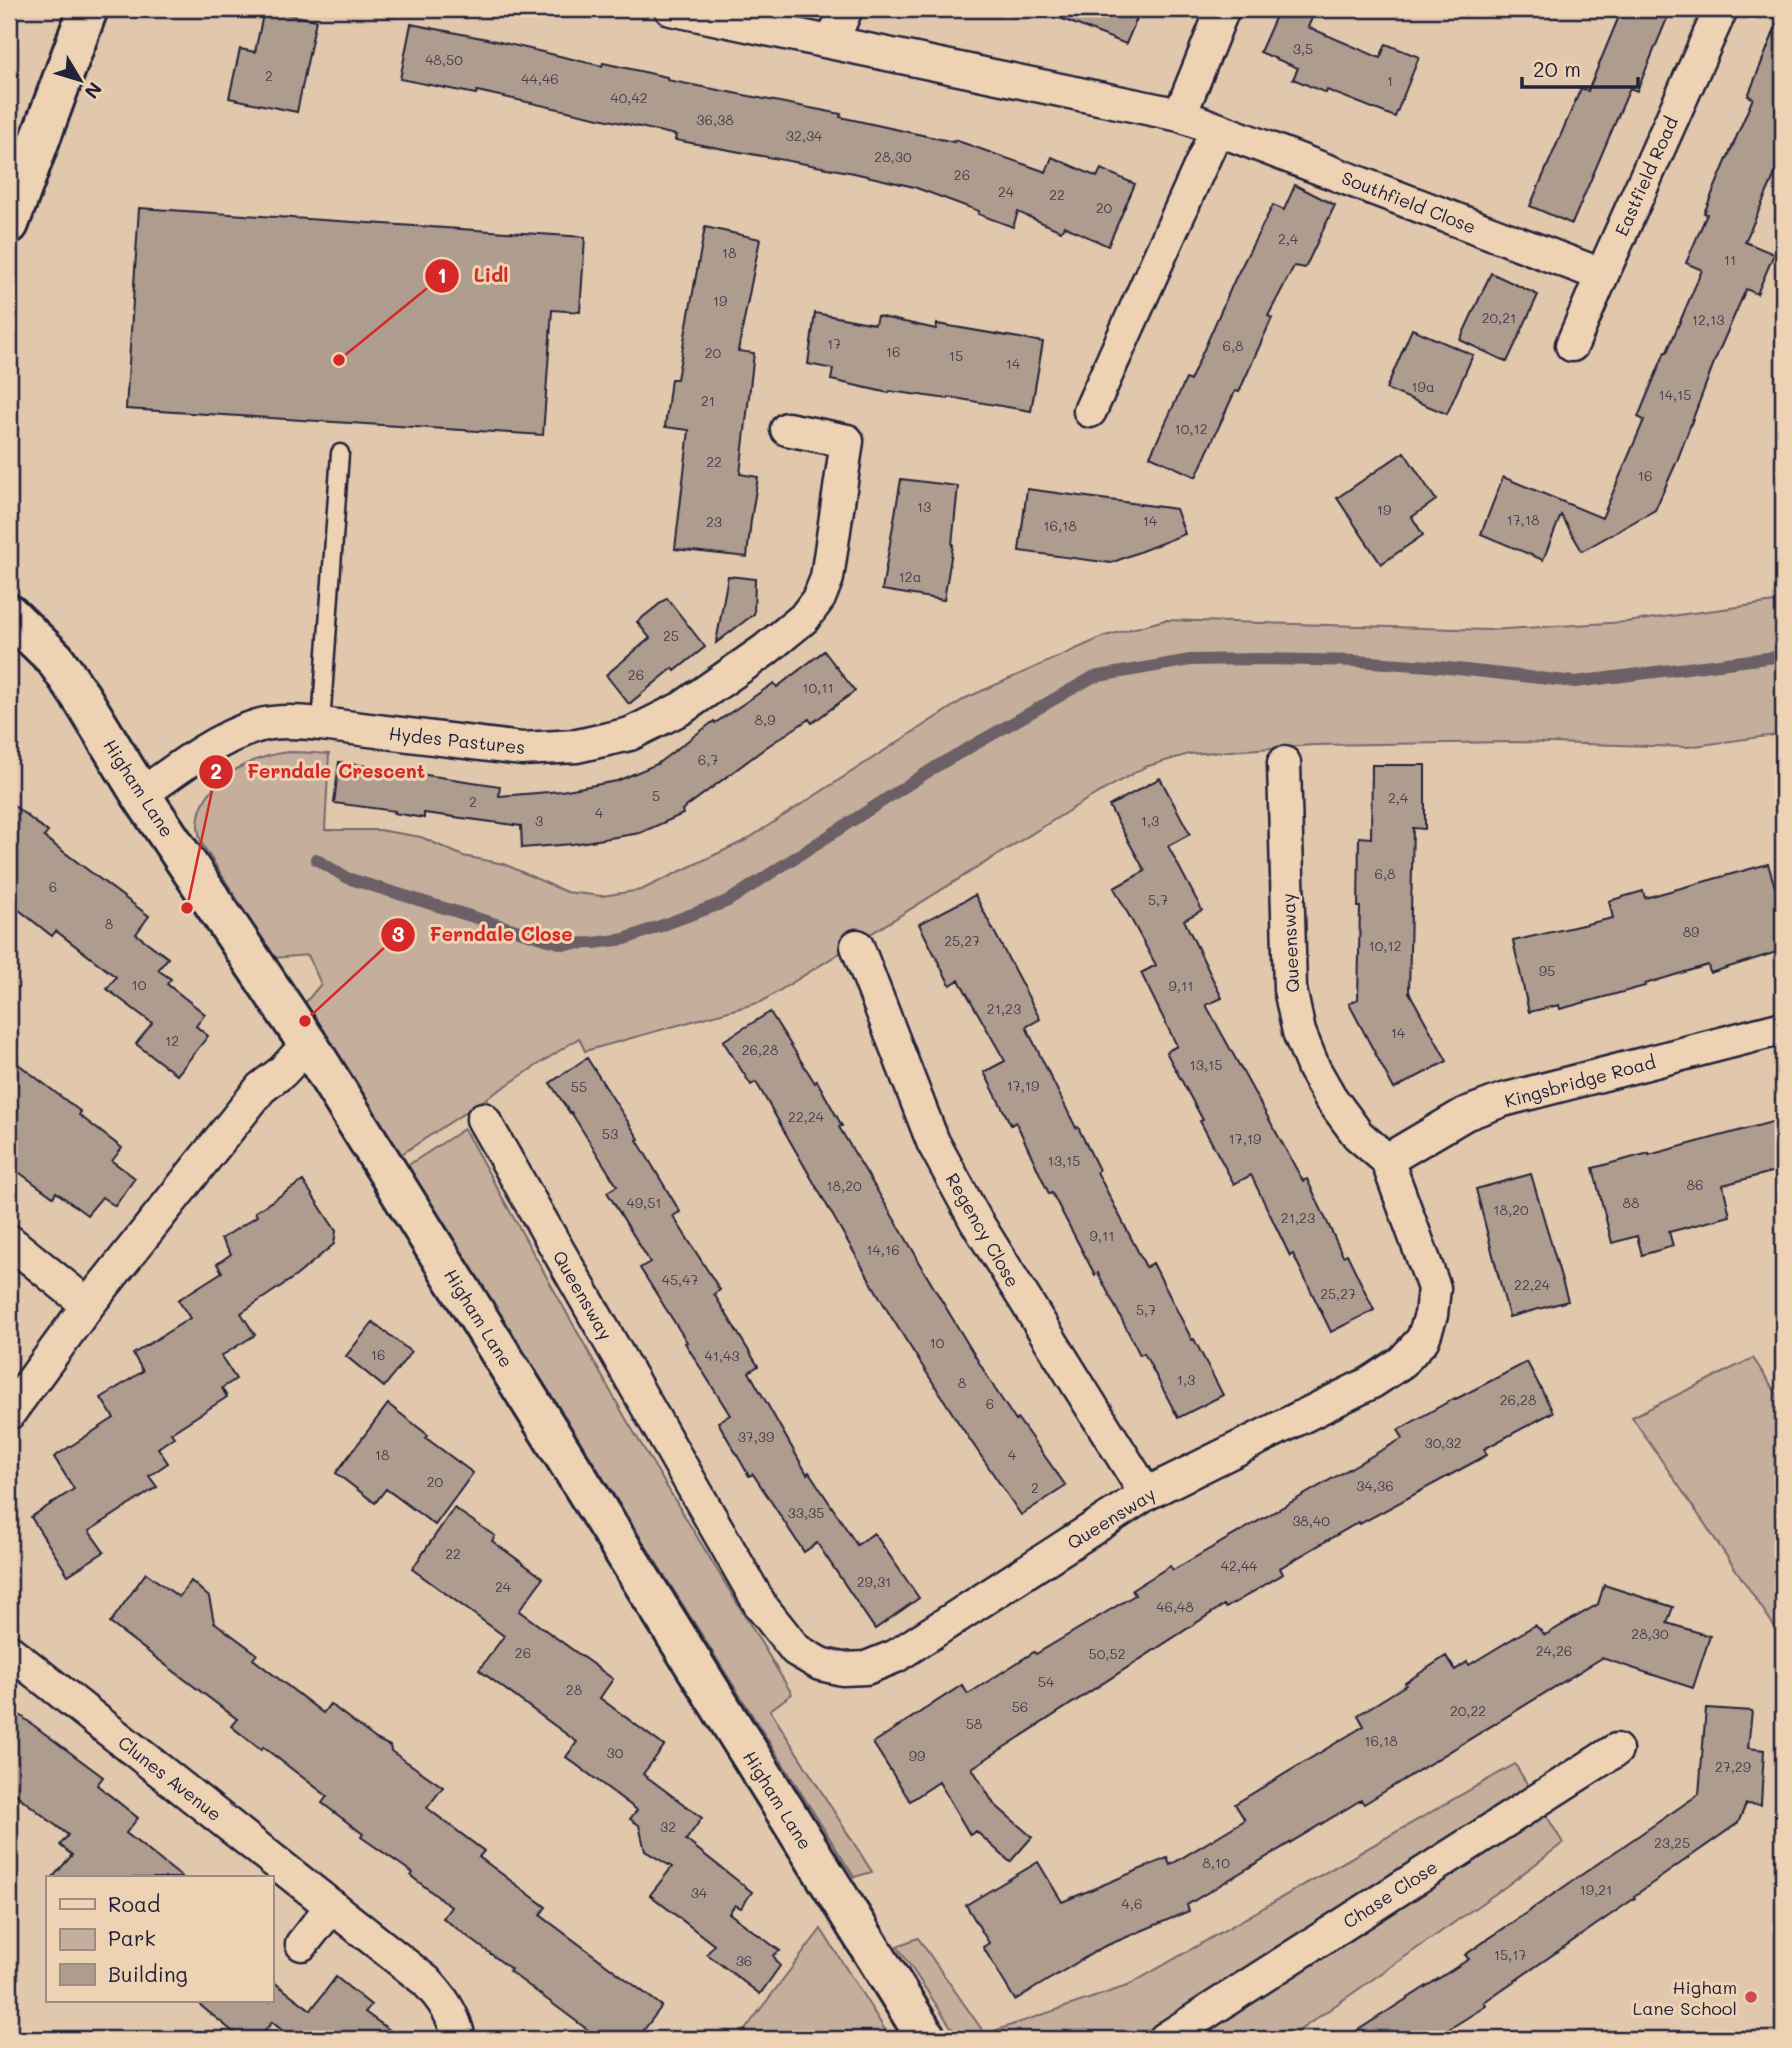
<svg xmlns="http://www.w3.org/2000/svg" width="1792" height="2048" font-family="Mali,sans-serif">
<rect width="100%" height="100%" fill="#e1c8ad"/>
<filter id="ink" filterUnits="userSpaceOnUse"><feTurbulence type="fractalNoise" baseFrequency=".0143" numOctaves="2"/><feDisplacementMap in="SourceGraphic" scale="14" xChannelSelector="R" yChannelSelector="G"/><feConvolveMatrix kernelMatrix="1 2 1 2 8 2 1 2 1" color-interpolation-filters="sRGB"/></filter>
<g filter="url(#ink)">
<path fill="#c5af9c" stroke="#74686c" stroke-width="2" d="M1783 601V734L1687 747 1514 742 1314 745 1189 754 1145 767 1086 800 761 1002 585 1051 579 1038 400 1155 304 1004 321 984 308 955 274 958 201 842C200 837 198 831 198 826 199 781 252 755 290 752 303 752 316 753 329 754L325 830H379L421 837 463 856 504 864 566 892 602 896 641 890 746 840 966 698 1105 636 1165 620 1488 630 1626 622Z
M464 1129 626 1419 792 1694 770 1710 872 1872 854 1877 407 1166Z
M1753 1358 1783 1403V1639L1632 1417Z
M1515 1764 1563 1843 1505 1887 1287 2039H959L897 1946 918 1938 985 2034 1127 1986Z
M821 1929 891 2039H738Z"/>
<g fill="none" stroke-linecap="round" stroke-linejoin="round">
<path stroke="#6b6066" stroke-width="12" d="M316 859 347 878 545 939 563 944 594 943 625 939 728 901 937 766 1093 677 1190 660 1260 659 1356 661 1430 666 1575 682 1783 656"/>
</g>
<path fill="#ae9c8f" stroke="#22223b" stroke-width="2" d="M1042 9H1141L1126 44 1042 11Z
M1279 9H1316L1308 27 1380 58 1386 44 1419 57 1395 117 1327 90 1326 93 1293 79 1298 68 1260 52Z
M1622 9H1671L1637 91 1630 88 1572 224 1530 206 1581 88 1588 91Z
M264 10 316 20 297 112 229 98 240 49 255 52Z
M1782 12 1783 156 1745 242 1774 254 1757 294 1746 289 1715 360 1677 461 1655 510 1582 551 1561 515 1543 560 1481 534 1503 477 1602 518 1644 420 1638 417 1665 352H1667L1702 270 1686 263 1707 214 1704 213 1753 98 1748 96Z
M411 24 487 39 602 66 603 63 667 77V80L841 114 840 117 954 142 955 140 1046 172 1052 157 1097 177 1101 169 1135 184 1108 246 1064 226 1061 231 1018 212 1013 227 978 214 979 211 914 187 854 173 675 140 676 135 477 91 476 94 400 79Z
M1295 185 1335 205 1305 268 1294 266 1268 316 1272 318 1239 392 1235 391 1196 477 1150 456 1186 379 1190 381 1235 279 1273 205 1284 210Z
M139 208 585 237 580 312 552 310 543 435 126 409Z
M705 227 760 239 738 351 754 353 740 474 758 477 751 520 747 557 675 549 689 430 665 427 671 379H677Z
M1491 273 1538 295 1507 362 1460 340Z
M815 313 875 324 877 316 936 329 937 324 1043 342 1031 411 949 397 948 399 890 391 889 393 831 380 833 369 808 364Z
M1412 329 1473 355 1447 414 1386 389Z
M1404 452 1436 500 1412 517 1423 535 1381 564 1337 498Z
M901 479 958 486 952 545H953L944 600 882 590Z
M1027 489 1176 509 1185 534 1111 563 1019 551Z
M728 576 755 579 754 614 716 643Z
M667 598 705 647 675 671 673 668 629 704 606 675 650 638 637 622Z
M824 651 855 691 812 723 809 719 768 746 682 810 683 814 640 833 573 844 522 848 521 826 424 813V818L394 813 395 811 334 803 339 762 500 786 499 796 561 791 617 781 657 764 714 721 715 723 774 683 777 687Z
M1372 765H1425V829L1413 828 1409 992 1447 1061 1394 1089 1349 1004 1358 999 1360 907H1358L1359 837 1371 838Z
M1160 778 1190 834 1168 846 1202 910 1184 920 1222 998 1206 1005 1303 1181 1307 1179 1343 1256 1347 1254 1374 1310 1331 1332 1293 1254 1290 1256 1251 1175 1234 1184 1200 1121 1203 1120 1166 1052 1177 1046 1141 973 1156 965 1114 888 1145 871 1109 806Z
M9 802 48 832 44 837 149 916 136 934 168 958 158 970 171 979 167 984 205 1014 196 1026 208 1036 177 1075 136 1044 152 1023 107 989 116 977 56 931 52 936 9 902Z
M1768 864 1775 887 1783 884V950L1710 973 1708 965 1645 984V986L1560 1009 1559 1005 1529 1012 1513 941 1613 918 1609 901 1643 891 1645 898Z
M975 895 1040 1019 1026 1027 1076 1128 1078 1127 1099 1170 1097 1172 1146 1267 1153 1263 1192 1340 1194 1339 1223 1395 1178 1418 1144 1353 1140 1355 1098 1273 1095 1275 1052 1193 1049 1194 1016 1122 1011 1125 984 1072 1005 1061 959 980 950 985 919 924Z
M770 1012 815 1083 817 1081 842 1126 839 1127 917 1257 916 1258 995 1389 1016 1421 1018 1419 1066 1486 1021 1515 958 1422 890 1315 756 1082 751 1085 723 1041Z
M9 1057 81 1112 79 1115 122 1148 112 1161 135 1178 115 1206 102 1197 87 1215 56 1192 53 1197 9 1165Z
M587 1058 639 1139 637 1140 680 1212 673 1216 720 1290 714 1294 758 1366 749 1372 807 1474 809 1472 857 1545 874 1533 919 1598 875 1629 817 1543 804 1552 753 1474 749 1476 718 1422 730 1415 685 1343 687 1342 640 1268 650 1262 607 1192 617 1186 571 1112 570 1113 550 1083Z
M1783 1119V1169L1723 1185 1730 1216 1669 1232 1673 1246 1642 1255 1637 1236 1612 1243 1593 1168 1649 1153V1155Z
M1531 1174 1568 1301 1509 1317 1476 1189Z
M303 1181 336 1231 334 1244 296 1276 241 1313 255 1335 221 1356 236 1379 222 1388 227 1397 171 1433 174 1437 158 1448 168 1463 149 1476 157 1487 89 1531 104 1552 68 1575 31 1517 74 1489 54 1457 114 1418 101 1398 143 1371 133 1354 190 1318 178 1300 222 1272 217 1264 231 1254 221 1239 257 1216 255 1212Z
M373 1322 411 1352 384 1387 346 1356Z
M1527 1362 1553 1412 1484 1449 1487 1455 1360 1524 1359 1522 1280 1568 1283 1574 1226 1608 1224 1605 972 1768 994 1804 1032 1837 1010 1862 976 1831 970 1835 939 1782 910 1801 873 1743 962 1685 968 1694 1034 1652 1036 1654 1135 1595 1132 1590 1170 1566 1173 1570 1403 1438 1398 1430 1455 1398 1456 1399Z
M388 1404 428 1435 426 1438 473 1473 435 1525 386 1489 375 1503 336 1473Z
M454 1508 495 1536 492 1541 543 1578 519 1611 613 1679 600 1698 664 1746 643 1774 702 1818 686 1840 752 1892 741 1908 735 1905 729 1913 780 1951 773 1955 780 1966 760 1994 707 1954 714 1945 650 1895 672 1867 645 1851 639 1825 630 1819 637 1810 566 1757 577 1742 479 1670 504 1636 412 1569Z
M146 1573 179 1597 191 1581 209 1597 214 1622 257 1654 253 1659 323 1713 330 1704 376 1739 390 1746 391 1751 443 1787 427 1808 484 1851 479 1857 546 1907 540 1915 662 2006 637 2039H600L509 1971 511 1969 443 1918 451 1907 411 1876 413 1873 361 1837 363 1834 322 1803 327 1796 263 1747 261 1750 231 1726 237 1719 110 1623Z
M1604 1585 1673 1607 1667 1623 1710 1636 1693 1688 1602 1658 1364 1804 1361 1800 1187 1905 1189 1911 1103 1947 1015 2000 983 1947 989 1943 966 1905 1038 1862 1062 1902 1167 1858 1170 1865 1245 1820 1235 1804 1364 1726 1358 1715 1406 1685 1405 1683 1446 1656 1455 1670 1467 1662 1469 1665 1535 1625 1545 1635 1598 1604Z
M9 1707 103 1777 97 1785 138 1818 126 1833 183 1878H52L72 1855 60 1845 68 1835 9 1789Z
M1706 1708 1752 1711 1748 1748 1764 1750 1761 1805 1746 1804 1738 1823 1634 1896 1635 1898 1484 2002 1486 2006 1433 2039H1344L1469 1959 1465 1955 1699 1794Z
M336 1977 371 2005 365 2012 402 2039H288L290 2037 272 2022 258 2039H242L195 2001H271V1980L311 2010Z"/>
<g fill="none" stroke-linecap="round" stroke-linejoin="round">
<defs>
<path id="service" d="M321 724 340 453"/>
<path id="minor" d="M671 9 1180 115 1602 275
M832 42 846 9
M1180 115 1223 9
M1572 345 1602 275 1721 9
M1090 411 1217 129
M141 795C175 770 216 738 257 726 277 720 300 722 321 724L522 749 577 746 630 734 682 708 765 650 804 618 819 598 827 578 847 441 787 429
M857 946 933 1142 976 1221 1146 1494
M483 1119 761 1606 796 1650 820 1664 842 1669 866 1668 896 1656 1146 1494 1372 1382 1402 1362 1423 1339 1431 1315 1434 1288 1387 1160 1358 1135 1330 1097 1314 1069 1299 1032 1290 989 1284 763
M1387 1160 1465 1114 1503 1100 1783 1028
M9 1241 88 1305
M9 1413 88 1305 261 1088 282 1072 308 1044
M9 1651 426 1981C443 1999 454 2015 459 2039
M302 1944 332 1906
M1165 2039 1616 1750"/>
<path id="tertiary" d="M9 614 55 659 83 700 141 795 308 1044 927 2039"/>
<path id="primary" d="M9 224 88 9"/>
</defs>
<use href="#service" stroke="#22223b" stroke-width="21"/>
<use href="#minor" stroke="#22223b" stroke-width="37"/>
<use href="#tertiary" stroke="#22223b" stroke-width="44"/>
<use href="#primary" stroke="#22223b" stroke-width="44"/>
<use href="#service" stroke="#edd2b4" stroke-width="16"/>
<use href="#minor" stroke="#edd2b4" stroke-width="32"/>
<use href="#tertiary" stroke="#edd2b4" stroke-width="38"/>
<use href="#primary" stroke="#edd2b4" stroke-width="38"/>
</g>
</g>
<circle fill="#d1495b" stroke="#edd2b4" stroke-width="2.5" cx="1751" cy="1997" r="7"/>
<g text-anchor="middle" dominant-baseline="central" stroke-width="6" stroke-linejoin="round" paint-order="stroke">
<g font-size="14" fill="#454050">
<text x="1303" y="48">3,5</text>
<text x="444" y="59">48,50</text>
<text x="269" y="75">2</text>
<text x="540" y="78">44,46</text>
<text x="1390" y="80">1</text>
<text x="629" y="97">40,42</text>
<text x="715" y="119">36,38</text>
<text x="804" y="135">32,34</text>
<text x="893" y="156">28,30</text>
<text x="962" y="174">26</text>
<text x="1006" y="191">24</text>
<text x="1057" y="194">22</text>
<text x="1104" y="207">20</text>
<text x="1288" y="238">2,4</text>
<text x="729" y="252">18</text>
<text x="1730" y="259">11</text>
<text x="720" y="300">19</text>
<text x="1499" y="317">20,21</text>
<text x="1708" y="319">12,13</text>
<text x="834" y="343">17</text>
<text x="1233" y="345">6,8</text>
<text x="893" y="351">16</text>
<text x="713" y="352">20</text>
<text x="956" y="355">15</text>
<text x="1013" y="363">14</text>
<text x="1423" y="386">19a</text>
<text x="1675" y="394">14,15</text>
<text x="708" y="400">21</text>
<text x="1191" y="428">10,12</text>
<text x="714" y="461">22</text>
<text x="1645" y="475">16</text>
<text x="924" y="506">13</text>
<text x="1384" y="509">19</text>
<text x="1523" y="519">17,18</text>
<text x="1150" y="520">14</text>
<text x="714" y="521">23</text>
<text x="1060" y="525">16,18</text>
<text x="910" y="576">12a</text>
<text x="671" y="635">25</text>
<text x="636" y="674">26</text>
<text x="818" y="687">10,11</text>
<text x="765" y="719">8,9</text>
<text x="708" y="759">6,7</text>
<text x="656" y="795">5</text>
<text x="1398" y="797">2,4</text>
<text x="473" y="801">2</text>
<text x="599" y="812">4</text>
<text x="539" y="820">3</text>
<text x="1150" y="820">1,3</text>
<text x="1385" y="873">6,8</text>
<text x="53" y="886">6</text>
<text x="1158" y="899">5,7</text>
<text x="109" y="923">8</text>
<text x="1691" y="931">89</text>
<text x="962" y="940">25,27</text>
<text x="1385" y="945">10,12</text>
<text x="1547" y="970">95</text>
<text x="139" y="984">10</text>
<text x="1181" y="985">9,11</text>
<text x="1004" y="1008">21,23</text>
<text x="1398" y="1032">14</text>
<text x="172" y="1040">12</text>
<text x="760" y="1049">26,28</text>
<text x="1206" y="1064">13,15</text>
<text x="1023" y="1085">17,19</text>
<text x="579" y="1086">55</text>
<text x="806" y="1116">22,24</text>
<text x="610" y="1133">53</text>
<text x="1245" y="1138">17,19</text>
<text x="1064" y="1160">13,15</text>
<text x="1695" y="1184">86</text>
<text x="844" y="1185">18,20</text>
<text x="644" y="1202">49,51</text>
<text x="1631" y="1202">88</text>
<text x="1511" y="1209">18,20</text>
<text x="1298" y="1217">21,23</text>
<text x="1102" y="1235">9,11</text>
<text x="883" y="1249">14,16</text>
<text x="680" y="1279">45,47</text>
<text x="1532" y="1284">22,24</text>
<text x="1338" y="1293">25,27</text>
<text x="1146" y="1309">5,7</text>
<text x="937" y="1342">10</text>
<text x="378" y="1354">16</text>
<text x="722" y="1355">41,43</text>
<text x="1186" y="1379">1,3</text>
<text x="962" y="1382">8</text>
<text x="1518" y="1399">26,28</text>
<text x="990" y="1403">6</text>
<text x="756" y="1436">37,39</text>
<text x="1443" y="1442">30,32</text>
<text x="382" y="1454">18</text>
<text x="1012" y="1454">4</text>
<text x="435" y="1481">20</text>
<text x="1375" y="1485">34,36</text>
<text x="1035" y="1487">2</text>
<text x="806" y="1512">33,35</text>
<text x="1311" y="1520">38,40</text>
<text x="453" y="1553">22</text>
<text x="1239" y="1565">42,44</text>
<text x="874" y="1581">29,31</text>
<text x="503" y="1586">24</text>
<text x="1175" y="1606">46,48</text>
<text x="1650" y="1633">28,30</text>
<text x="1554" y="1650">24,26</text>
<text x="523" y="1652">26</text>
<text x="1107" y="1653">50,52</text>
<text x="1046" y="1681">54</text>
<text x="574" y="1689">28</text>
<text x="1020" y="1706">56</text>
<text x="1468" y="1710">20,22</text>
<text x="974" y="1723">58</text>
<text x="1381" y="1740">16,18</text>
<text x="615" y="1752">30</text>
<text x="917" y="1755">99</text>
<text x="1733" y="1766">27,29</text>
<text x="668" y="1826">32</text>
<text x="1672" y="1842">23,25</text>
<text x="1216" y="1862">8,10</text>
<text x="1596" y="1889">19,21</text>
<text x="699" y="1892">34</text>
<text x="1132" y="1903">4,6</text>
<text x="1510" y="1954">15,17</text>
<text x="744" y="1960">36</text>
</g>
<g font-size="18" fill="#22223b" stroke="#edd2b4">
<text transform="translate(1646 176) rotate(-66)">Eastfield Road</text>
<text transform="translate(1409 202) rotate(21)">Southfield Close</text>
<text transform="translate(457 740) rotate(6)">Hydes Pastures</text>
<text transform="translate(139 788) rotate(57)">Higham Lane</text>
<text transform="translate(1290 943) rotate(-93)">Queensway</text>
<text transform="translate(1580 1081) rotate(-15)">Kingsbridge Road</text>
<text transform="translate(983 1230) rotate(60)">Regency Close</text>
<text transform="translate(583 1295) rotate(60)">Queensway</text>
<text transform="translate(479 1318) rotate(58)">Higham Lane</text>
<text transform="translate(1111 1518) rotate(-32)">Queensway</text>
<text transform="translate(170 1778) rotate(38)">Clunes Avenue</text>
<text transform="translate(778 1800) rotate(58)">Higham Lane</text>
<text transform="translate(1390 1894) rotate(-33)">Chase Close</text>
</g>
<g font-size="18" fill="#22223b" stroke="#edd2b4" text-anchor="end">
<text x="1737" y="1987">Higham<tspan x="1737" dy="21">Lane School</tspan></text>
</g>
</g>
<path fill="none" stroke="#d62828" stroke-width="2.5" d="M339 360L442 276M187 908L216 772M305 1021L398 935"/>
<g fill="#d62828" stroke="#edd2b4" stroke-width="2.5">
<circle cx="339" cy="360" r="7"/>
<circle cx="187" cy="908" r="7"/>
<circle cx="305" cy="1021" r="7"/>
<circle cx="442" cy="276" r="18"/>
<circle cx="216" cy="772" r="18"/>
<circle cx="398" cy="935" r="18"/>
</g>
<g font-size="21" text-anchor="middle" font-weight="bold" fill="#fff">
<text x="442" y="283">1</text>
<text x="216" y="779">2</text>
<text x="398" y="942">3</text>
</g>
<g font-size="19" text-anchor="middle" font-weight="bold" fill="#d62828" stroke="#edd2b4" stroke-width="6" stroke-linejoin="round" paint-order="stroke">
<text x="491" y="282">Lidl</text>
<text x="336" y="778">Ferndale Crescent</text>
<text x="501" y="941">Ferndale Close</text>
</g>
<rect width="1792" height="2048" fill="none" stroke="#edd2b4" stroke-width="35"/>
<rect x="18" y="18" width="1757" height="2013" fill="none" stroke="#22223b" stroke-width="2.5" filter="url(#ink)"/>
<rect x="46" y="1876" width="228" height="126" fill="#edd2b4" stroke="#9c8c84" stroke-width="2"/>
<rect x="60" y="1899" width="35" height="10" fill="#edd2b4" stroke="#9c8c84" stroke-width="2"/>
<text x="108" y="1912" font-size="21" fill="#22223b">Road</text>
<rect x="60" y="1929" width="35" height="21" fill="#c5af9c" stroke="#9c8c84" stroke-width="2"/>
<text x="108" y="1946" font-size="21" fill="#22223b">Park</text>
<rect x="60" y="1964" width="35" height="21" fill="#ae9c8f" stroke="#9c8c84" stroke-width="2"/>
<text x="108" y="1982" font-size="21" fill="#22223b">Building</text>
<g transform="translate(80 80) rotate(128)" stroke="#edd2b4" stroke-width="5" paint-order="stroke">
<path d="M0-5L12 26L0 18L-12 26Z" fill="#22223b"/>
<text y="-10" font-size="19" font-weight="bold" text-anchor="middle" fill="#22223b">N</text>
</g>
<path d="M1522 77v10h116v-10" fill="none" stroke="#22223b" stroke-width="3.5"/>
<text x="1533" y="77" font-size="21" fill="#22223b" stroke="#edd2b4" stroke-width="5" paint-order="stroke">20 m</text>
</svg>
